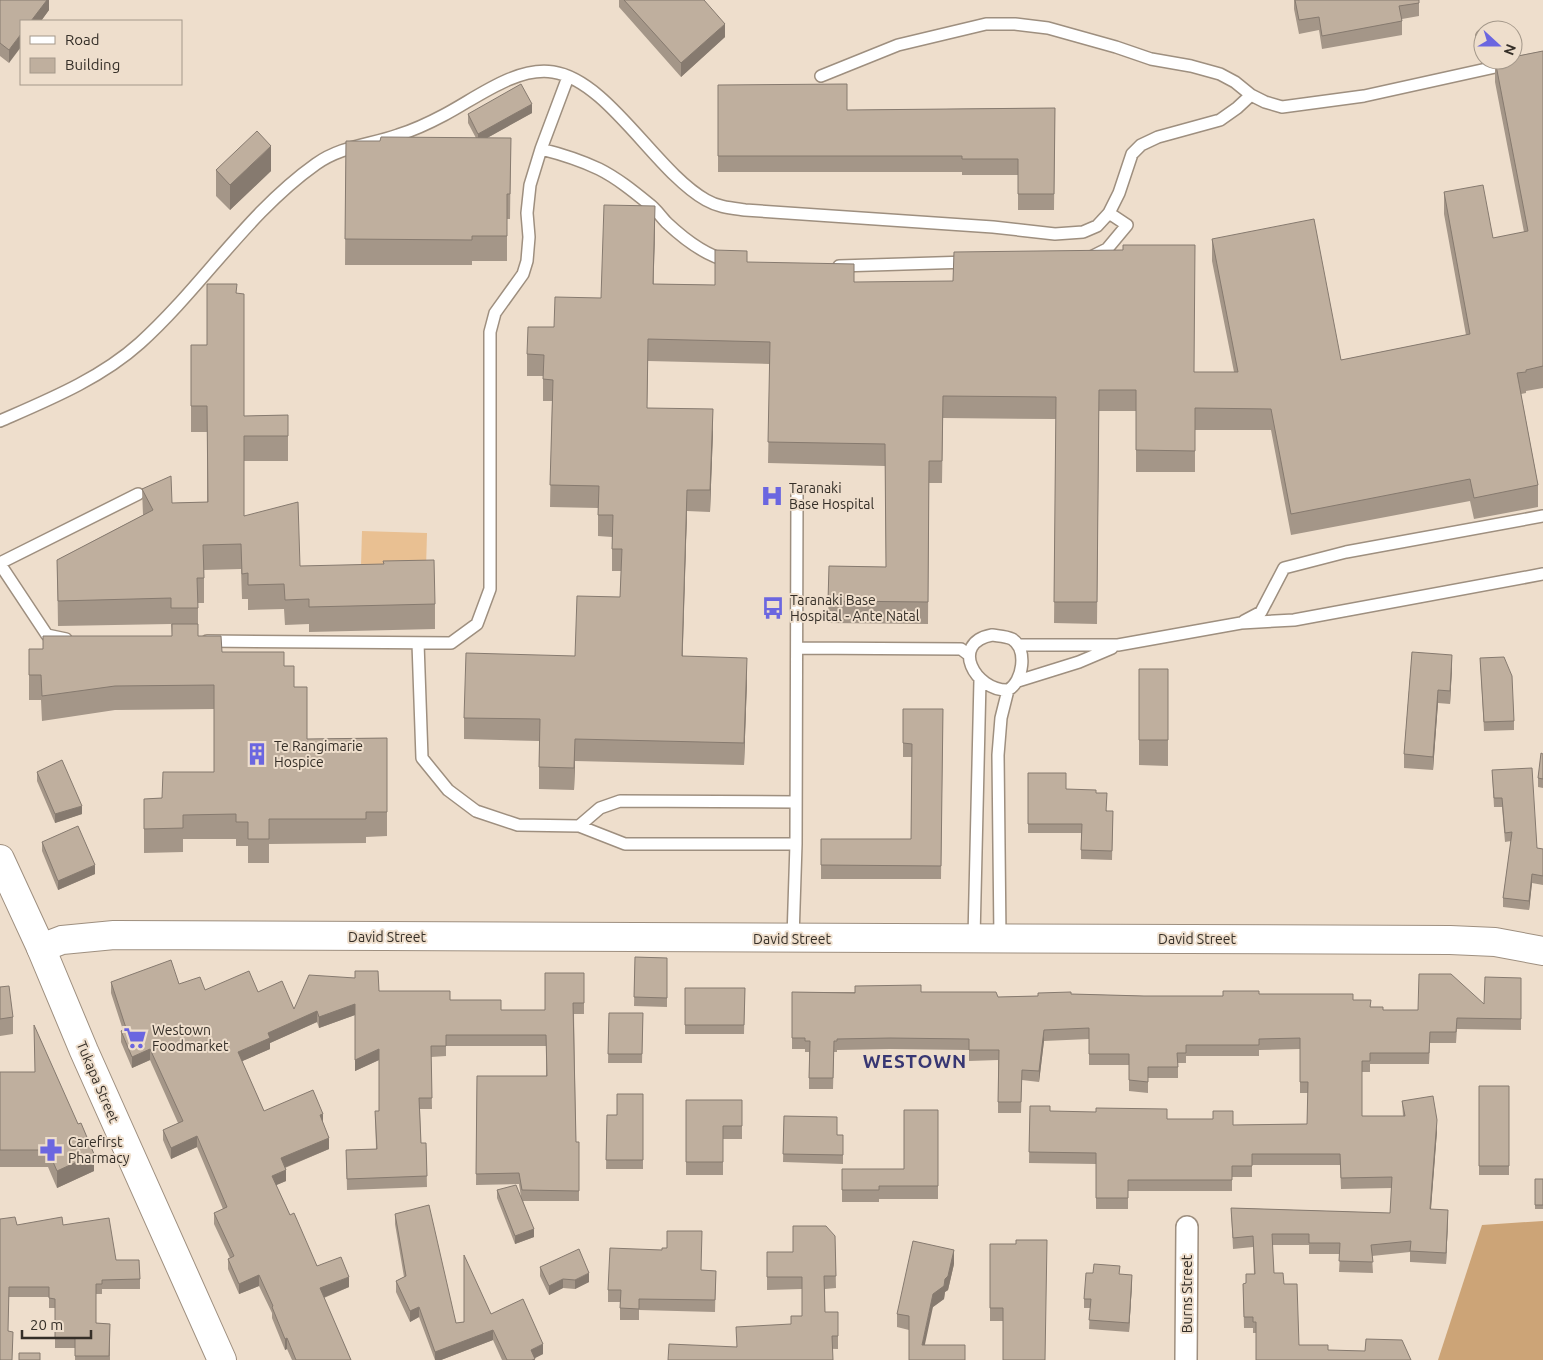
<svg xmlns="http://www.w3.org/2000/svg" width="1543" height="1360" font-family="Ubuntu,sans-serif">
<rect width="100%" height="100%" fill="#eedecc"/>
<path fill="#cca477" d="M1543 1221V1360H1438L1482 1225Z"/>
<path fill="#e9c092" d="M362 531 427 533 426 568 361 566Z"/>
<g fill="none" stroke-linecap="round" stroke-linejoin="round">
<defs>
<path id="service" d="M1482 36 1483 45
M821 76 898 45 986 24H1015L1048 28 1116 47 1151 59 1191 66 1220 74 1235 82 1251 95 1265 102 1282 107 1364 96 1509 64
M541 149C561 154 580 160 599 169 617 178 633 191 649 204 656 209 661 217 667 223 684 239 706 256 729 261
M1091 257 1107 249 1127 225 1109 213
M839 266 968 262
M0 421C48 400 100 379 140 343 202 287 247 213 316 164 341 146 370 145 398 135 414 130 429 123 444 115 475 99 516 66 553 72 608 80 656 172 706 200 718 207 731 208 745 210L993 227 1055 234 1083 232 1097 226 1109 213 1119 193 1132 154 1141 145 1158 137 1220 120 1237 108 1251 95
M0 563 138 494
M0 564 47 635 66 639
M1244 621 1261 612 1284 568 1346 552 1543 516
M992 635C998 636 1006 636 1012 639 1028 649 1023 682 1008 690 975 691 949 643 992 635Z
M207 641 451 643 477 624 490 589V332L495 313 523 274 527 261 529 237 527 213 530 185 541 149 568 77
M418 643 422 758 448 790 476 811 518 825 579 826 625 844H796
M1018 645H1118L1241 623 1294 620 1543 574
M797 648 961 649 969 655
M1018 681 1079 662 1112 648
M579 826 600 808 620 801 796 802
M793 938 796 844 797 495
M974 938 980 680
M1000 938 998 755 1001 718 1008 690"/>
<path id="minor" d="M1186 1360 1187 1227"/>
<path id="tertiary" d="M41 948 62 940 114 935 1450 940 1495 942 1543 951"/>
<path id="secondary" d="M0 859 41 948 84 1051 222 1360"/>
</defs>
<use href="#service" stroke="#9e8f7f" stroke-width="14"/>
<use href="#minor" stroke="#9e8f7f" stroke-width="24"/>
<use href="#tertiary" stroke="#9e8f7f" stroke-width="30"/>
<use href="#secondary" stroke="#9e8f7f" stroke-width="30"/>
<use href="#service" stroke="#fff" stroke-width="11"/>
<use href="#minor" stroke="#fff" stroke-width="21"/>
<use href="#tertiary" stroke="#fff" stroke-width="28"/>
<use href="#secondary" stroke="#fff" stroke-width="28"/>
</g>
<path fill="#a49688" d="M0 0H49V10L41 21H21L9 63 0 56Z
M619 0H704L725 37 681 77 619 7Z
M1294 0H1419V16L1402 19V35L1322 49 1319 30 1299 34 1294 9Z
M1543 51V388L1526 391V393L1521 394 1538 485V507L1474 519 1470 501 1291 535 1271 430H1195V472H1136V411H1099L1097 624 1054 623 1056 419 943 418 942 483H929L928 624 828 623 829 566 886 567 885 466 768 463 770 364 648 361 647 408 713 431 710 512 687 511 682 657 747 680 744 765 575 761 574 790 539 789V741L464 739V718L575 656 620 597 621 571H612V537L598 536V508L550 507 552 401H543V376H527V354L554 327 601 298 655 228 653 284 715 285 747 262 854 282 1194 372H1234L1212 261V239L1341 360 1466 335 1444 214V192L1493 238 1524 232 1495 82V60Z
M718 85 847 110 1055 108 1054 210H1018V175H962V172H718Z
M532 113 487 138H511L510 219H507V261H472V265H345L346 141H380L476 138 468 123V114Z
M216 170 271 171 230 210 216 196Z
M237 293 244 416 288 415V461H244V516L300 566 435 604V629L309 632V624L285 625 284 609 248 610V599H242L241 569 204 570V603H198V636L222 652 284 666 294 687 307 739 387 738V836L366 837V843L269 844V863H248V846H236V839H183V852L144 853V799L162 798 214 772V709L115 710 42 721 41 700H29V649H43L172 636 171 624 58 626 57 560 143 515 142 489 172 503 207 502V432H191V345H207Z
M1412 652 1452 668 1450 704 1438 703 1433 770 1404 768V754Z
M1480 658 1514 721V730L1484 731Z
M1139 669H1168V766L1139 765Z
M903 709H943L941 879H821V839H911L912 757H903Z
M1543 754V788L1538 787V778Z
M1492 770 1537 848 1543 849V885L1532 883 1529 910 1503 907V898L1511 841 1505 842 1502 807H1494Z
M37 772 82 814 55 823 37 781Z
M1028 773 1066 789 1096 793 1107 811H1113L1112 860 1081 859V833H1028Z
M42 842 95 874 58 890 42 851Z
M635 957 667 958V1007L634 1006Z
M584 973V1014H574L576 1142H579V1201H523L534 1237 515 1244 497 1198V1190L521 1197 519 1184 476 1185 477 1076H546V1046H446V1056L431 1057 432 1109H420L421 1143H426L427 1187 347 1190 346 1150 376 1149 375 1111H379V1060L355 1071V1015L319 1028 317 1022 270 1043V1049L242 1061 264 1111 323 1123 329 1149 285 1168 286 1181 276 1185 290 1215 317 1266 349 1287 324 1298 351 1360H292L287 1349 285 1350 272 1318V1313L259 1286 239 1294 228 1269V1259L230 1258 214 1224V1213L223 1209 197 1147 171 1159 163 1140V1130L178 1123 150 1060 132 1068 121 1042V1031L123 1030 111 993V982L179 984 205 990 258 992 294 1009 379 991 450 1000 501 1010H545Z
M1521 978V1030L1457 1029 1456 1043H1430L1429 1064H1370V1072H1362V1116H1403L1402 1101 1437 1131 1431 1209 1448 1220 1446 1264 1410 1262V1252L1372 1256 1373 1273 1339 1272 1340 1254H1309V1245H1272L1274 1273 1284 1284 1299 1345 1328 1350 1411 1360H1256V1333H1253V1328H1244L1243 1284 1246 1283 1254 1274 1253 1247 1233 1249 1231 1208 1390 1213 1392 1188 1341 1189 1340 1165H1252V1177H1232V1191H1128V1209H1096V1164L1029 1163 1030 1106 1050 1111 1167 1119 1233 1125 1307 1124 1308 1093H1300V1049L1259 1050V1056H1186V1063H1178V1078H1148V1093L1129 1091V1065H1089V1039L1044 1041 1039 1082 1022 1080 1021 1113H998V1060L969 1061V1050L890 1049 837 1050V1052H834L833 1089H809V1052H805V1049H792V992H921L998 997 1038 996 1071 994 1144 996H1223L1259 994 1353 1000 1371 1007 1383 1010H1418L1484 1004Z
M0 987 13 1017V1034L0 1036Z
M685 988H745L744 1034H685Z
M609 1013H643L642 1063H608Z
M0 1072 94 1171 57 1188 48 1167H0Z
M1479 1086H1509V1175H1479Z
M643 1094V1169H606L607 1115H617Z
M686 1100H742V1139H723V1175H686Z
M938 1110V1199H879V1202H842V1169H904Z
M784 1116 837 1135H843V1164L783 1162Z
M1535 1179H1543V1209H1535Z
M395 1214 456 1323 464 1322 491 1314 543 1354 535 1358V1360H502L493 1340 441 1360H435L419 1317 410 1322 396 1292V1281L404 1277 395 1224Z
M17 1225H63L116 1260 140 1279V1289H102V1294H96V1323L110 1324V1360H75V1348H55V1308H49V1297H9L0 1360Z
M835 1236 836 1288 825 1289V1312H838V1349L736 1346 791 1324 802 1316V1289L767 1290V1252H793Z
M990 1244H1016L1003 1321H990Z
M954 1264 948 1290 945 1292 944 1299 933 1307 909 1330 897 1327V1314Z
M540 1267 589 1282 575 1289 563 1288 549 1295 540 1276Z
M702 1270 716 1271 715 1312 639 1310V1320H620V1302H608V1290Z
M1120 1274 1132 1284 1129 1332 1089 1329 1090 1308H1084V1299Z"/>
<path fill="#867a6f" d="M47 0H49V10L41 21H31Z
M725 24V37L681 77V63Z
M21 34V47L9 63V50Z
M532 104V113L478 143V134Z
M271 146V171L230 210V185Z
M655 206V228L653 306V284Z
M713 409V431L710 512V490Z
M687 490V511L682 678V656Z
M1452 655V668L1450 704V691Z
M747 658V680L744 765V743Z
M1438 690V703L1433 770V757Z
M575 739V761L574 790V768Z
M82 806V814L55 823V814Z
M95 865V874L58 890V881Z
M1532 874V883L1529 910V901Z
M355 1004V1015L319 1028V1017Z
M317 1011V1022L270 1043V1049L238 1063V1052L268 1033Z
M1044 1030V1041L1039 1082V1071Z
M150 1049V1060L132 1068V1057Z
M379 1049V1060L355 1071V1060Z
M323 1114V1125L320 1115Z
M1437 1120V1131L1430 1220V1209Z
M197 1136V1147L171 1159V1148Z
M329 1138V1149L281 1169V1158Z
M94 1154V1171L57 1188V1171Z
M286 1170V1181L272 1187V1176Z
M1448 1210V1220L1446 1264V1253Z
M534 1229V1237L515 1244V1236Z
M954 1250V1264L948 1290 945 1292 944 1299 933 1307 922 1358V1345L933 1294 945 1279Z
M589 1273V1282L575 1289V1280Z
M259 1275V1286L239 1294V1284Z
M1132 1275V1284L1129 1332V1323Z
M349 1277V1287L320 1299V1288Z
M563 1279V1288L549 1295V1286Z
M419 1307V1317L410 1322V1311Z
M493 1330V1340L441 1360H435V1352Z
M287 1338V1349L285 1350V1339Z
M543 1344V1354L531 1360V1350Z"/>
<path fill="#bfaf9e" stroke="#867a6f" d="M0 0H47L31 21H21V34L9 50 0 43Z
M624 0H704L725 24 681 63Z
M1295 0H1419V3L1399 6 1402 21 1322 36 1319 17 1299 20Z
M1543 51V366L1526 370V372L1517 373 1538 485 1474 498 1470 479 1291 514 1271 409 1195 408V451L1136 450V390H1099L1097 602H1054L1056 397 943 396 942 461H929L928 602 828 601 829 566 886 567 885 444 768 442 770 342 648 339 647 408 713 409 710 490H687L682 656 747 658 744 743 575 739 574 768 539 767 540 719 464 718 466 653 575 656 577 596 620 597 622 549H612L613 515H598L599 486 550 485 553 380 543 379 544 355 527 354 528 327H554L555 297 601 298 604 205 655 206 653 284 715 285V250L747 251V262L854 264V282L953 281 954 252 1123 250V245H1195L1194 372H1238L1212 239 1314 219 1341 360 1470 334 1444 192 1483 185 1493 238 1528 231 1495 60H1513V57Z
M521 84 532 104 478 134 468 114Z
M847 84V110L1055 108 1054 194H1018V159H962V156H718V85Z
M257 131 271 146 230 185 216 170Z
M381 137 511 138 510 194H507V236H472V240L345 239 346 141H380Z
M207 284H237L236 293 244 294V416L288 415V436H244V516L298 502 300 566 384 564 383 561 434 560 435 604 309 607V599L285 600 284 584 248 585V573L242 574 241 544 203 545 204 578H197L198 608H171V598L58 601 57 560 153 510 142 489 171 476 172 503 208 502 207 406H191V345H207Z
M172 624H198V636H221L222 652H284V666H294V687H307V739L387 738V812H366V819H269V839H248V822H236V814L183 815V828L144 829V799L162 798 163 772H214V685L115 686 42 696 41 675H29V649H43V636H172Z
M1412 652 1452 655 1450 691 1438 690 1433 757 1404 754Z
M1504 657 1512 676 1514 721 1484 722 1480 658Z
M1139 669H1168V740H1139Z
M903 709H943L941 866 821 865V839H911L912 744 903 743Z
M1541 753 1543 754V779L1538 778Z
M62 760 82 806 55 814 37 772Z
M1532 768 1537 848 1543 849V876L1532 874 1529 901 1503 898 1512 832 1505 833 1502 798H1494L1492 770Z
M1028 773H1066V789L1096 790V793H1107L1106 811H1113L1112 851 1081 850 1082 824H1028Z
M78 826 95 865 58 881 42 842Z
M635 957 667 958V998L634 997Z
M171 960 179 984 200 977 205 990 249 971 258 992 282 981 294 1009 309 975 355 978V971H378L379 991H450V1000H501V1010H545V973H584V1003H573L576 1142H579V1191L522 1190 519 1173 476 1174 477 1076H547L546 1035H446V1046H431L432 1098H419L421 1143H426L427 1176 347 1179 346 1150 377 1149 375 1111H379V1049L355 1060V1004L319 1017 317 1011 268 1033 270 1038 238 1052 264 1111 313 1090 323 1114 320 1115 329 1138 281 1158 286 1170 272 1176 290 1215 294 1213 317 1266 341 1257 349 1277 320 1288 351 1360H296L287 1338 285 1339 272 1307 273 1306 259 1275 239 1284 228 1259 234 1256 214 1213 227 1207 197 1136 171 1148 163 1130 183 1121 150 1049 132 1057 121 1031 126 1028 111 982Z
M1419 974H1451L1484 1004 1485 977 1521 978V1019L1457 1018 1456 1032H1430L1429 1053H1370V1061H1362V1116H1405L1402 1101 1433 1096 1437 1120 1430 1209 1448 1210 1446 1253 1410 1251 1411 1241 1371 1245 1373 1262 1339 1261 1340 1243H1309V1234H1272L1274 1273H1283L1284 1284H1297L1299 1345H1328V1350L1365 1351 1366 1339 1402 1340 1411 1360H1256V1322H1253V1317H1244L1243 1284 1246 1283V1274H1255L1253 1236 1233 1238 1231 1208 1390 1213 1392 1177 1341 1178 1340 1154H1252V1166H1232V1180H1128V1198H1096V1153L1029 1152 1030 1106H1050V1111L1096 1112V1108L1167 1109V1119H1213V1111H1233V1125L1307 1124 1308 1082H1300V1038L1259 1039V1045H1186V1053H1177L1178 1067H1148V1082L1129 1080V1054H1089V1028L1044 1030 1039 1071 1022 1070 1021 1102H998L999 1050H969V1039L890 1038 837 1039V1041H834L833 1078H809L810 1041H805V1038H792V992L855 993V986L921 985V992H996L998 997 1038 996V993L1071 992V994L1144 996H1223V991H1259V994H1353V1000H1371L1370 1007H1383V1010H1418Z
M9 986 13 1017 0 1019V987Z
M685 988H745L744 1025H685Z
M609 1013H643L642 1054H608Z
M34 1025 78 1124 81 1123 94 1154 57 1171 48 1150H0V1072H35Z
M1479 1086H1509V1166H1479Z
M617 1094H643V1160H606L607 1115H617Z
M686 1100H742V1126H723V1162H686Z
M904 1110H938V1186H879V1190H842V1169H904Z
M784 1116 837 1117V1135H843V1155L783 1154Z
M1535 1179H1543V1205H1535Z
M516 1185 534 1229 515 1236 497 1190Z
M429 1205 456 1323 464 1322V1255L491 1314 523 1299 543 1344 531 1350 535 1359 532 1360H507L493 1330 435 1352 419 1307 410 1311 396 1281 406 1276 395 1214Z
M15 1217 17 1225 62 1217 63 1225 109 1218 116 1260H139L140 1279 102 1280V1284H96V1323L110 1324 109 1356H75V1338H55V1299L49 1298V1287H9L8 1331 13 1332 12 1360H0V1219Z
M793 1226H826L835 1236 836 1276H824L825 1312H838V1336H832L833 1360H668L669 1344 737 1347 736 1327 791 1324V1316H802V1277H767V1252H793Z
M667 1231H702L701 1270 716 1271 715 1300 639 1299V1309L620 1308 621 1290H608L610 1248 662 1250V1248H667Z
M1016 1240H1047L1045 1360H1003V1308H990V1244H1016Z
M913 1241 954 1250 948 1276 945 1279 944 1286 933 1294 922 1345H965V1360H909V1316L897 1314Z
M579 1249 589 1273 575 1280 563 1279 549 1286 540 1267Z
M1094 1264 1120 1266 1119 1274 1132 1275 1129 1323 1089 1320 1091 1299H1084L1086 1273H1093Z
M19 1353H40V1360H19Z"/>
<defs>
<symbol id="hospital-bare" viewBox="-9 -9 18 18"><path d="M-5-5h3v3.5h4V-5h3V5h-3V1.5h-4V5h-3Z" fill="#6b66e0" stroke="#eedecc" stroke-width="2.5" paint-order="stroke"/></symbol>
<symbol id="bus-bare" viewBox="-9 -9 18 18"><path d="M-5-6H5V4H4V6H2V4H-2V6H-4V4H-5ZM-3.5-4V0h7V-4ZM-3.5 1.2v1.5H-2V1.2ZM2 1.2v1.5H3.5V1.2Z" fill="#6b66e0" stroke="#eedecc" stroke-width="2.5" paint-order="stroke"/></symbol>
<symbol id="building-bare" viewBox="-9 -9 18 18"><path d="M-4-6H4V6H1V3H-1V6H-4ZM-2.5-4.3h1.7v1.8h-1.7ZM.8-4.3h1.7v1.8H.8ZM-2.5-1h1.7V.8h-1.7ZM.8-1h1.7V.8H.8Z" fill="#6b66e0" stroke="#eedecc" stroke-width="2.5" paint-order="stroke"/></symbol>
<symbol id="supermarket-bare" viewBox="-9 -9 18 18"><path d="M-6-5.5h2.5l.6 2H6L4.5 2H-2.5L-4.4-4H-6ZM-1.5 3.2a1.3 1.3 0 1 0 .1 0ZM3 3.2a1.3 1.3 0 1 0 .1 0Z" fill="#6b66e0" stroke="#eedecc" stroke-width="2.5" paint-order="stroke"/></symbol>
<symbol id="pharmacy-bare" viewBox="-9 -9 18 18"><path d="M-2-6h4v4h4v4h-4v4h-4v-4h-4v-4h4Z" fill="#6b66e0" stroke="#eedecc" stroke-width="2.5" paint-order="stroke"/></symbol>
</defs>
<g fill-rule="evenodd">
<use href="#hospital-bare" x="756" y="480" width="32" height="32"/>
<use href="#bus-bare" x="757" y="592" width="32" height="32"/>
<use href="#building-bare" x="241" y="738" width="32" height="32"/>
<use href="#supermarket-bare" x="119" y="1022" width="32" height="32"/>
<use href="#pharmacy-bare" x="35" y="1134" width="32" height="32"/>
</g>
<g text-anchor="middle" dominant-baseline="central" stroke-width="4" stroke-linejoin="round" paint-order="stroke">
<g font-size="14" fill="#352f28" stroke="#eedecc" text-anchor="start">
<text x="789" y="488">Taranaki<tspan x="789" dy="16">Base Hospital</tspan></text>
<text x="790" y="600">Taranaki Base<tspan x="790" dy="16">Hospital - Ante Natal</tspan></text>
<text x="274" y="746">Te Rangimarie<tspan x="274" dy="16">Hospice</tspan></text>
<text x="152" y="1030">Westown<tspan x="152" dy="16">Foodmarket</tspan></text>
<text x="68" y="1142">Carefirst<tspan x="68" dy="16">Pharmacy</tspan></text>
</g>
<g font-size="14" fill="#352f28" stroke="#eedecc">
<text x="387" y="937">David Street</text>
<text x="792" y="939">David Street</text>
<text x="1197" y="939">David Street</text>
<text transform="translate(98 1082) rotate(67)">Tukapa Street</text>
<text transform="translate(1187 1294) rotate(-90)">Burns Street</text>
</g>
<g font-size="19" font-weight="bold" letter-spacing="1" fill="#383773" stroke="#eedecc">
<text x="915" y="1061">WESTOWN</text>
</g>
</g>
<rect x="20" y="20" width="162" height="65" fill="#eedecc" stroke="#a4988a"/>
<rect x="30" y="36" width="25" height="8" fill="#ffffff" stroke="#a4988a"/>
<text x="65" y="45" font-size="15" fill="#352f28">Road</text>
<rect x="30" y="58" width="25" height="15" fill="#bfaf9e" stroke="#a4988a"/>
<text x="65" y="70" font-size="15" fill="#352f28">Building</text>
<g transform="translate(1498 45) rotate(111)"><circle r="24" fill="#eedecc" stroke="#a4988a"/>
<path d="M0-4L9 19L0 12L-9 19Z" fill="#6b66e0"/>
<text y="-8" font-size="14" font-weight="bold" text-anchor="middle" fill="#352f28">N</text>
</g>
<path d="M22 1330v8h69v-8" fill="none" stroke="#352f28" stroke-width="2.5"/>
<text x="30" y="1330" font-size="15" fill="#352f28" stroke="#eedecc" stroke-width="4" paint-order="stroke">20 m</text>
</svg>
